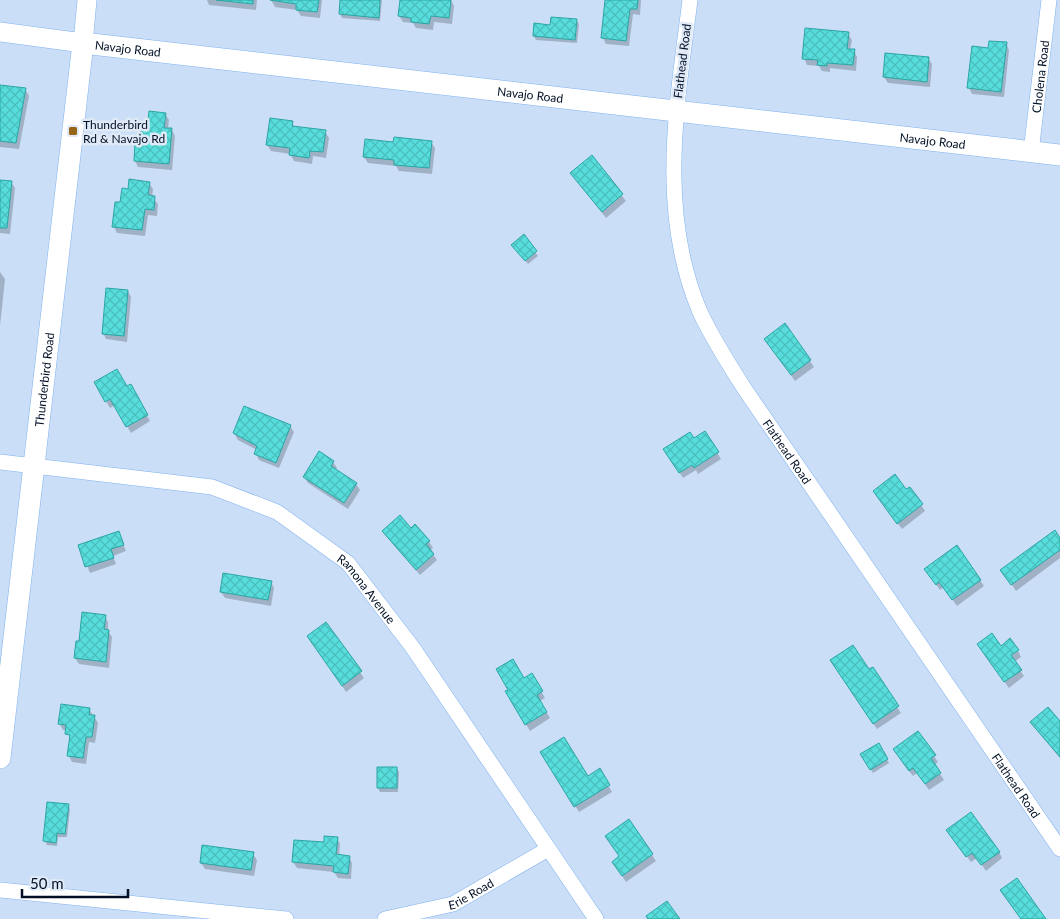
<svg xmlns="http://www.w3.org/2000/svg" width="1060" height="919" font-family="Lato,sans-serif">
<defs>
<pattern id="building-cross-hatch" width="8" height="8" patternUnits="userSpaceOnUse" patternTransform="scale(1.25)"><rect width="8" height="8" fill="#57dedc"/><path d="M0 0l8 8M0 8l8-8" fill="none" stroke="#4abdbd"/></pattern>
</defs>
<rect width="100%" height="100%" fill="#cadef7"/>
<path fill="#0003" d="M207 0H257L256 10 209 5Z
M271 0H322L320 18 301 16 297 10 275 7Z
M341 0H382L380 21 342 18 340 14Z
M401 0H451L454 6 452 24 434 22 433 30 416 28 413 23 403 22 399 16Z
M606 0H641L640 15 633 14 629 46 606 44 603 38Z
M576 20 579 24 577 43 536 40 534 36 552 26Z
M848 34 852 40 850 50 854 51 857 57 856 71 830 68V72L822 71 819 66 807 65 804 58Z
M1006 43 1009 50 1004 97 972 94 969 88 990 49Z
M928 58 932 64 930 87 888 83 884 77Z
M25 89 29 96 19 149 0 147V93Z
M165 114 169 120 168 129 172 130 175 136 172 170 138 167 135 161 148 132Z
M292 122 295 128 325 132 329 138 326 158 313 156 312 164 294 161 290 154 271 151 267 145Z
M431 142 435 148 432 174 399 171 396 166 368 163 364 157 394 143Z
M591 157 626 201 606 218 571 173Z
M0 181 11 182 15 188 10 234 0 233Z
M149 183 153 189 152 197 158 204 157 216 148 215 145 236 117 233 114 227 129 190Z
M523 236 538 256 528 264 515 249Z
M0 272 5 279 0 326Z
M128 291 131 297 127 342 106 339 103 333Z
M784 325 814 367 795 381 769 345Z
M95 382 127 388 130 386 150 421 131 433 115 405 110 408Z
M290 426 294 432 279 468 259 460 256 454 257 450 238 440 234 433Z
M705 433 721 459 698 474 696 470 683 478 665 449 694 440Z
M333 462 337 468 335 470 356 484 360 490 348 509 308 483 304 477Z
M910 488 925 511 902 529 878 497Z
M415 526 429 542 433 548 430 550 437 560 420 575 383 531 411 530Z
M118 532 126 551 113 556 116 564 90 573 79 545Z
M1060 540V558L1016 591 1006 576Z
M224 574 271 582 274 588 271 606 225 598 221 592Z
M929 575 980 580 984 586 957 606 944 587 940 590Z
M105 616 108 622V631L112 637 109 668 79 664 75 658 77 643H80Z
M325 624 364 678 346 692 313 642Z
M1000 647 1018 651 1021 657 1014 662 1024 676 1009 688 982 651Z
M835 667 869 671 872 669 901 713 877 729Z
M532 675 545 698 540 701 550 718 530 731 507 692Z
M89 709 98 723 95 743 89 742 86 764 72 762 69 756 70 740 67 730H63L59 723Z
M1031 722 1060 723V758L1035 728Z
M878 744 889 763 873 773 862 755Z
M542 753 588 777 599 770 612 792 579 812Z
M898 756H934L938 762 934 765 944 780 929 790 917 773 913 776Z
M397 768 399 772 398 792H380L378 788Z
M68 805 70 809 67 837H58L57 846 47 845 45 841Z
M952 836 999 852 1002 858 986 871 977 858 971 862Z
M337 838 340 844 339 856 349 857 352 863 351 879 338 878 334 872 297 868 293 862 295 841 325 844Z
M253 854 257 860 254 876 205 869 201 863Z
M652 855 656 861 626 882 617 868 621 857Z"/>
<path fill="url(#building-cross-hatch)" stroke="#2ba5a4" d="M216 0H253V4Z
M270 0H319L317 12 296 10V4Z
M340 0H380L379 18 339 14Z
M400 0H451L449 18 431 16 429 24 411 22V18L398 16Z
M605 0H638L637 9H630L626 41 601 38Z
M551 17 577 19 575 40 533 36 534 23 550 25Z
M805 28 849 32 847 49H855L853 65 827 63V66L817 65 818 60 802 59Z
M989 41 1007 42 1001 92 967 88 972 46 988 48Z
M885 53 929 57 927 82 883 77Z
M0 85 26 88 16 143 0 141Z
M149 111 166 113 164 128H172L169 164 134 161 135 141 140 142 141 130H147Z
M270 118 293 121 292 126 326 130 323 152 310 151 309 158 289 155 290 148 266 145Z
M394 137 432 141 429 168 394 165V160L363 157 365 139 393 142Z
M592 155 623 194 602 212 570 173Z
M129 179 150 182 148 195 155 196 154 210 145 209 142 230 112 227 115 202H120L122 188 128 189Z
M0 180 12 181 7 228H0Z
M524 234 537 251 525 261 511 245Z
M106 288 128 290 124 336 102 334Z
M785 323 811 360 791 375 764 339Z
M117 369 127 386 131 384 148 415 126 427 110 399 105 402 94 382Z
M244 406 291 425 276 463 254 454 257 446 233 433Z
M705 431 719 452 694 468 692 465 679 473 663 449 690 432 694 438Z
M319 451 334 461 331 466 357 483 344 503 303 477Z
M895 474 906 489 910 487 923 504 897 524 873 491Z
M400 515 411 528 415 524 430 541 426 544 434 554 416 570 382 531Z
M1055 530 1060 538V550L1011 585 1000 570Z
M119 531 124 545 111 549 114 558 85 567 78 545Z
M957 545 981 580 952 600 939 582 936 585 924 569Z
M223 573 272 581 268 600 220 592Z
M82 612 106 615 104 629 109 630 106 662 74 658 76 641H79Z
M326 622 362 671 342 686 307 636Z
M992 633 1001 646 1010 638 1019 650 1011 655 1022 670 1004 682 977 644Z
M853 645 869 669 873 667 899 706 873 724 830 660Z
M513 659 524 678 532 673 543 691 537 695 547 712 525 725 505 691 508 690 496 669Z
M61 704 90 708 89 715H95L92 737H86L83 758 67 756 70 735 65 734 66 725 58 724Z
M1048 707 1060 721V757L1030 722Z
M918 731 936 755 931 758 941 773 925 784 913 768 909 771 893 749Z
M564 737 588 776 600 768 610 785 574 807 540 752Z
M879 743 888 759 870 770 860 754Z
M377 767H397V788H377Z
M47 802 69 804 65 834 57 833 56 843 43 841Z
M971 812 1000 852 981 865 972 853 966 857 946 830Z
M629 819 653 854 622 876 612 862 619 856 605 836Z
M324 836 338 837 336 854 350 856 348 874 333 872 334 866 292 862 294 840 324 842Z
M202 845 254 852 251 870 200 863Z
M1017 878 1046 919H1021L1000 890Z
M667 901 680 919H648L646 916Z"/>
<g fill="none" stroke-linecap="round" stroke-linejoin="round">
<defs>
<g id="minor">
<path id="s1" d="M690 0C677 104 657 211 700 312 712 338 728 363 744 388L1060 849"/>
<path id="s2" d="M1031 152 1049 0"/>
<path id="s3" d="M0 462 212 487 277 512 348 563 413 648 596 919"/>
<path d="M0 890 286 919"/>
<path id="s4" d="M385 919 453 904 548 849"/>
</g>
<path id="tertiary" d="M0 32 83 43 87 0"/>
<g id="secondary">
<path id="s5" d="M0 758 83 43 1060 155"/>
</g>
</defs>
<use href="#minor" stroke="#80b2ee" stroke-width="16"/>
<use href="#tertiary" stroke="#80b2ee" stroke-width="20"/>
<use href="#secondary" stroke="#80b2ee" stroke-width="22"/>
<use href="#minor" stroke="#fff" stroke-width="15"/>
<use href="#tertiary" stroke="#fff" stroke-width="19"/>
<use href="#secondary" stroke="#fff" stroke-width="21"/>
</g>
<rect fill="#966616" stroke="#e0eaf7" stroke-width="2" x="68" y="126" width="10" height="10" rx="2.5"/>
<g text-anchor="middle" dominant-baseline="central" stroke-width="5" stroke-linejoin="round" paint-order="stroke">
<g font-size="12" fill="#010f25" stroke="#e0eaf7">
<text stroke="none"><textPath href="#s5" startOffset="765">Navajo Road</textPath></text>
<text transform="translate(682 61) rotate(-83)">Flathead Road</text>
<text stroke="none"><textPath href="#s2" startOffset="76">Cholena Road</textPath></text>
<text stroke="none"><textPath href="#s5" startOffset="1170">Navajo Road</textPath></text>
<text stroke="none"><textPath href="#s5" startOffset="1575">Navajo Road</textPath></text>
<text stroke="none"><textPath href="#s5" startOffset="381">Thunderbird Road</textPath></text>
<text stroke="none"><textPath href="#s1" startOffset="481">Flathead Road</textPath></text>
<text stroke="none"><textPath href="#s3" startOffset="402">Ramona Avenue</textPath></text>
<text stroke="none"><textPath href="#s1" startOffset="886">Flathead Road</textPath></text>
<text stroke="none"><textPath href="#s4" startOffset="90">Erie Road</textPath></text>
</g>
<g font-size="12" fill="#010f25" stroke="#e0eaf7" text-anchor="start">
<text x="83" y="124">Thunderbird<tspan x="83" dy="14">Rd &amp; Navajo Rd</tspan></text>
</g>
</g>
<path d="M22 889v8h106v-8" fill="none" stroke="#010f25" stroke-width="2.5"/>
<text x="30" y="889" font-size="15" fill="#010f25" stroke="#e0eaf7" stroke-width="4" paint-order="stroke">50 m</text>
</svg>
